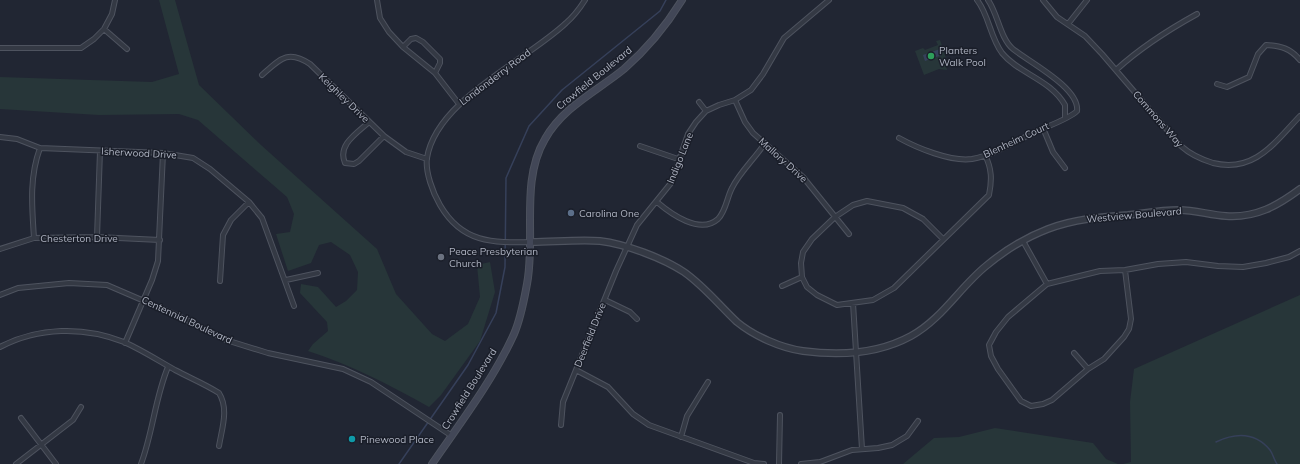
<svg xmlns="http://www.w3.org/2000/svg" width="1300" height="464" font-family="Mulish,sans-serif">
<rect width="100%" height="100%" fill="#212633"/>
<path fill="#273639" d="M159 0H175L199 85 261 145 377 249 396 294 432 334 445 341 468 324 480 297 477 265 490 262 495 292 480 341 441 395 429 407C390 385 351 365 308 351L313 344 328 331 327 322 300 293 301 284 318 287 336 307 346 301 357 290 358 272 350 255 331 242 319 245 311 263 288 271 276 234 290 232 294 214 287 197 198 120 179 114 99 115 0 109V77L152 82 179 74Z
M940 40 947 61 945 62 947 70 939 69 924 75 915 51 923 48 925 50 938 45 936 41Z
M1300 295V464H1123L1131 462 1130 402 1134 369Z
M995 428 1093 443 1106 459 1118 464H903L934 438 959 437Z"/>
<path fill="#36405a" d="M940 49 942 55 925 61 923 55Z"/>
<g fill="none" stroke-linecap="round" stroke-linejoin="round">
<path stroke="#36405a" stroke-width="1.5" d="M1216 442C1235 433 1255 432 1270 450 1273 454 1274 460 1277 464
M399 464 468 365 496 313 505 267 506 178 529 126 562 90 660 11 666 0"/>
<defs>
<path id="minor" d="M377 0 380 18 389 32 403 47 435 73 459 104
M977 0C989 15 990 37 1002 53 1019 74 1050 79 1065 105V118
M1043 0 1057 17 1085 36 1102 54 1181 146C1191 155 1200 159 1213 163 1255 173 1274 143 1300 116
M1068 24 1087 0
M104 29 127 49
M403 47 411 39 416 38 423 42 440 59V63L435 73
M0 48H81L94 39 104 29 112 14 115 0
M1116 70C1141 47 1168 30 1197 14
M262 75C280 59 288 49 310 64L384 136 406 152 427 159
M1217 84 1227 87 1249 77 1258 54 1266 45C1281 46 1290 48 1300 60
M735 100 745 122 753 133 803 177 849 234
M699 102 706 111
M369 122C357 133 337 145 345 163L354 164 359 161 384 136
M1043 128 1053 152 1065 168
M0 137 17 139 40 148 163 153 193 158 210 169 249 202 262 218 294 306
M899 138C917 148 951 162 972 159 994 155 1016 141 1037 131 1048 126 1069 119 1077 111 1080 88 1029 62 1013 49 1000 38 998 14 988 0
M640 146 681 160
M657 202C671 214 700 235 718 219 726 211 727 197 732 188 739 173 756 157 765 143
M97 237 100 151
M34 238C32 207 29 178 40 148
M943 239 923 219 903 208 867 201 853 205 835 217 812 239 803 252 801 263 802 277 807 287 817 295 837 305 873 300 894 288 989 195C992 180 992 169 985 155
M1023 241 1047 284
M532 242C492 243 462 243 440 205 433 193 425 172 427 158 436 100 526 61 566 23 573 17 580 8 585 0
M0 249 34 238 97 237 160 240
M1125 270 1131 319 1129 329 1124 337 1104 359 1088 369 1052 400 1043 404 1031 406 1021 401 998 369 991 356 989 345 996 332 1008 317 1047 284 1100 271 1125 270 1158 264 1186 262 1218 266 1243 267 1266 263 1289 257 1300 251
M286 280 318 273
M220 281 223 235 231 220 249 202
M782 286 802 277
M0 295 18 288 69 283 107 285 179 316 226 340 268 353 343 369 371 382 452 436
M605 300 630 312 637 319
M853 303 862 449
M125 343 152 280 158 261 163 153
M0 347C38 327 84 326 124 342 142 350 159 361 175 370 190 378 205 384 219 393 229 409 222 428 219 446
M1074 353 1088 369
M576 370 608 387 633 414 649 425 754 463 764 464
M21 418 56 464
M561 425 563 402 616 271 637 225 671 183 688 134 696 122 706 111 719 105 735 100 751 90 763 74 784 38 829 0
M681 437 687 416 708 382
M16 464 73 420 81 407
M141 464C153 432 155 398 168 367
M779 464 780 415
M801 464 820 462 852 450 878 448 892 445 907 436 918 421"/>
<path id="tertiary" d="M532 242C552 242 581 239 600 241 625 244 663 258 684 272 704 286 719 305 737 322 754 336 781 348 803 351 840 356 878 354 911 336 942 319 960 287 986 266 1004 251 1027 237 1048 229 1074 219 1101 217 1128 215 1145 213 1162 210 1179 210 1195 210 1210 215 1226 216 1256 218 1277 206 1300 189"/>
<path id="secondary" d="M432 464C461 422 493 380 514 334 521 318 524 300 527 284 536 237 520 181 545 139 563 107 597 91 624 69 647 49 666 26 682 0"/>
</defs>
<use href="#minor" stroke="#4e535f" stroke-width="6"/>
<use href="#tertiary" stroke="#4e535f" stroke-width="8"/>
<use href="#secondary" stroke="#4e535f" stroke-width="8"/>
<use href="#minor" stroke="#343944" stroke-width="4"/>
<use href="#tertiary" stroke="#343944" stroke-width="5.5"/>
<use href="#secondary" stroke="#424757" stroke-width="6"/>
</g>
<circle fill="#2e9e5b" stroke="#1a1e29" stroke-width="1.5" cx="931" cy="56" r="4"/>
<circle fill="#5c6f8a" stroke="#1a1e29" stroke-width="1.5" cx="571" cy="213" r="4"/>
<circle fill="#6b7280" stroke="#1a1e29" stroke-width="1.5" cx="441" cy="257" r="4"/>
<circle fill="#0f9aa8" stroke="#1a1e29" stroke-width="1.5" cx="352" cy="439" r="4"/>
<g text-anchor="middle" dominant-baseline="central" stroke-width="3" stroke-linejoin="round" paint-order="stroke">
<g font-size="10" fill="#aeb3c1" stroke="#1a1e29" text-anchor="start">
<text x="939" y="50">Planters<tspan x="939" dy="12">Walk Pool</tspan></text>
<text x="579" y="213">Carolina One</text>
<text x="449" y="251">Peace Presbyterian<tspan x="449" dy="12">Church</tspan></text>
<text x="360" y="439">Pinewood Place</text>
</g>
<g font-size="10" fill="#aeb3c1" stroke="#1a1e29">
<text transform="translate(495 77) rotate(-37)">Londonderry Road</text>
<text transform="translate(594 78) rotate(-39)">Crowfield Boulevard</text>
<text transform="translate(344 98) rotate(44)">Keighley Drive</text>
<text transform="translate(1158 119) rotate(49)">Commons Way</text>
<text transform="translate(1016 140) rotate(-25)">Blenheim Court</text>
<text transform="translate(139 153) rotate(3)">Isherwood Drive</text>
<text transform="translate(680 158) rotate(-68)">Indigo Lane</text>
<text transform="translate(783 160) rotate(42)">Mallory Drive</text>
<text transform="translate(1134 215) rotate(-5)">Westview Boulevard</text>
<text x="79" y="238">Chesterton Drive</text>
<text transform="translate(187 320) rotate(25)">Centennial Boulevard</text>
<text transform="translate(590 335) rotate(-68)">Deerfield Drive</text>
<text transform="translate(469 389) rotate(-58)">Crowfield Boulevard</text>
</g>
</g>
</svg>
